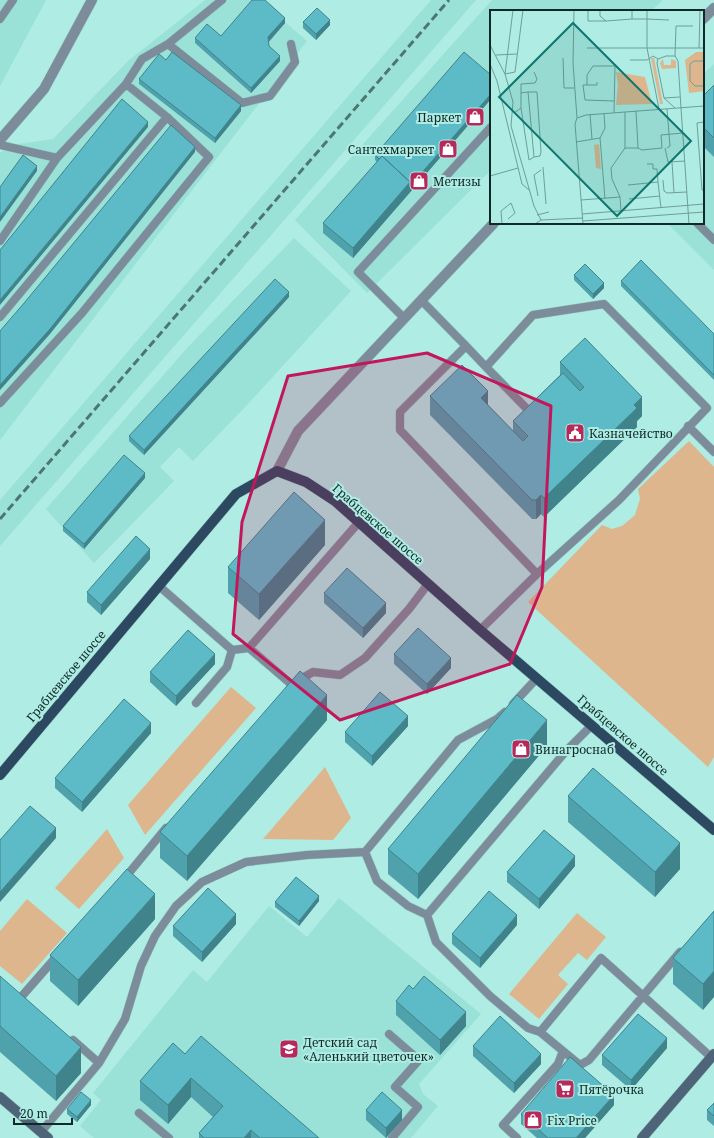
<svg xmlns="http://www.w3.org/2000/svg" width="714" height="1138" font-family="'Noto Serif',serif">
<rect width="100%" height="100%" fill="#aeece4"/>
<path fill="#9ae1d8" d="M0 0H46L0 86Z
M205 0H259L307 41 0 440V153L12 145 53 139 128 61Z
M431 0H476L0 546V500Z
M492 0H663L651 11H491V170L367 293 295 220Z
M714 64V270L667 223H703V74Z
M294 238 351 291 248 404 193 461 179 447 160 467 174 481 94 563 46 509 188 347Z
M339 898 481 1014 419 1084 423 1094 438 1106 411 1138H94L80 1126 101 1100 93 1093 193 970 207 982 269 906 307 937Z"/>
<path fill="#deb68e" d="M689 441 714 467V757L708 767 528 602 602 525 612 529 622 526 635 515 640 499 638 489Z
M231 687 256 708 145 835 128 805Z
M325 767 351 818 333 840 263 839Z
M107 829 124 858 79 909 55 888Z
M27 899 67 933 22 984 0 966V931Z
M577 913 606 937 587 960 578 953 558 975 568 984 539 1019 509 994Z"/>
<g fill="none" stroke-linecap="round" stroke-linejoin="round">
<defs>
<path id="lane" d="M0 19 13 0
M168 44 222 0
M126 84 142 59 168 44 242 103 270 96 295 62 291 44
M0 145 57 158 0 241
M57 158 126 84 167 117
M697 223 714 240
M421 300 466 346
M0 317 167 117 209 157 82 313 0 403
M404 318 358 272 491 127
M486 367 466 346 400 412V430L537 574
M688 426 714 452
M159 586 232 650 249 648 291 684
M480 630 537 574 619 500 707 408 604 304 533 315 486 367 531 413 533 410
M249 648 359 522
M297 681 313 672 340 675 365 658 409 609 428 584
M196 703 227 667 232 650
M513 704 537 678
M592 725 566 751 427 915 436 942 490 996 528 1028 540 1032 601 958 711 1057
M365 852 377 881 408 906 427 915
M124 879 166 828
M22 996 57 956
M389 1034 419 1060 395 1087 418 1107 392 1138
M563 1051 580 1065 589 1060 680 952
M99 1063 125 1019 141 966 155 936 176 906 202 882 246 862 307 855 365 852 458 740 497 719 505 712
M139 1113 169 1138
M41 1132 99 1063 73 1040
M517 1138 503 1125 558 1064 563 1051 540 1032"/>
<path id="street" d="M703 19 714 8
M0 140 44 89 92 0
M277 471 298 431 494 223"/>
<path id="secondary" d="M0 1097 48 1138
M642 1138 714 1054"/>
<path id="primary" d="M0 775 236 494 277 471 306 482 335 501 480 630 714 830"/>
</defs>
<use href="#lane" stroke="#92c9c2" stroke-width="9"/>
<use href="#street" stroke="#92c9c2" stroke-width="11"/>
<use href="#secondary" stroke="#92c9c2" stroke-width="11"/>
<use href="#primary" stroke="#92c9c2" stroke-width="11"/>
<use href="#lane" stroke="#7c8c9a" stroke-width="8"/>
<use href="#street" stroke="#7c8c9a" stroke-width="10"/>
<use href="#secondary" stroke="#4e6479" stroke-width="10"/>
<use href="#primary" stroke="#2d4961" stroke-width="10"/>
<path stroke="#4e7671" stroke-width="3" stroke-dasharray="8 4" stroke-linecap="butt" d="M0 519 449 0"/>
</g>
<path fill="#4fa1ab" d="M303 22 330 25 316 40 303 28Z
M285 23 269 42V46L280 61 251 93 195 43V38L221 36Z
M491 75V99L353 258 323 233V223L377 162 375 160V155Z
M139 79 241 111 215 143 139 84Z
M714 85V157L703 146V96Z
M574 275 604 288 593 299 574 280Z
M621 281 714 334V380L621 286Z
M289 297 144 455 129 441V436Z
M560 362 642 416 637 421V427L544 517 541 514 536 519H532L430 415V396L488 405 513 431V421L560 375Z
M145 478 84 549 63 531V526Z
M325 545 259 620 228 593V567Z
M150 559 101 615 87 602V592Z
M324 593 386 613 363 638 324 603Z
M394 654 451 668 427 694 394 664Z
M215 664 176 706 150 682V672Z
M327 720 187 881 160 858V832Z
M408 726 372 766 345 742V732Z
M151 733 82 812 55 788V778Z
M547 746 418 899 388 874V849Z
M568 796 680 869 655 897 568 822Z
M575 866 539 909 507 882V872Z
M319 901 299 926 275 907V902Z
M714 911 703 1010 673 984V958Z
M155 919 78 1006 50 981V955Z
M236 924 202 962 173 936V926Z
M517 925 480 968 452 944V934Z
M0 976 81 1073 56 1101 0 1052Z
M413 989 466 1026 440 1055 396 1015V1001Z
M473 1046 541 1064 514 1093 473 1056Z
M667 1048 631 1090 602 1065V1055Z
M185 1054 319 1138H199V1133L213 1117 191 1097 168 1124 140 1100V1081Z
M714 1103V1126L707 1120V1110Z
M91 1105 77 1122 67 1114V1109Z
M614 1105 585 1138H537L521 1124V1114Z
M366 1110 402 1120 386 1138 366 1120Z"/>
<path fill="#40838b" d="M285 18V23L268 42V37Z
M330 20V25L316 40V34Z
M280 56V61L251 93V88Z
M491 94V99L353 258V248L410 182Z
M241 105V111L215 143V138Z
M148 122V127L0 305V300Z
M195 147V152L50 334 0 390V385Z
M37 166V171L0 222V217Z
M604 283V288L593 299V294Z
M289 292V297L144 455V450Z
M488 391V410L481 398Z
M642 397V416L637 421V427L544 517V498Z
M145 473V478L84 549V544Z
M541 495V514L536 519V500Z
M325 520V545L259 620V594Z
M150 549V559L101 615V605Z
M386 603V613L363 638V628Z
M215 654V664L176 706V696Z
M451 658V668L427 694V684Z
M327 695V720L187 881V856Z
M408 716V726L372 766V756Z
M547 720V746L418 899V874Z
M151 723V733L82 812V802Z
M56 828V838L0 902V892Z
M680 843V869L655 897V872Z
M575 856V866L539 909V899Z
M155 894V919L78 1006V980Z
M319 896V901L299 926V921Z
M236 914V924L202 962V952Z
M517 915V925L480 968V958Z
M714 971V997L703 1010V984Z
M466 1012V1026L440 1055V1040Z
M667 1038V1048L631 1090V1080Z
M81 1047V1073L56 1101V1076Z
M541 1054V1064L514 1093V1083Z
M191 1078V1097L168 1124V1105Z
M614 1095V1105L585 1138H576Z
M91 1100V1105L77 1122V1117Z
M402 1110V1120L386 1138V1128Z
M251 1130V1138H244Z"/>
<path fill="#5cbbc7" stroke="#40838b" d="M252 0H265L285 18 268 37 269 46 280 56 251 88 195 38 207 24 221 36Z
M317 8 330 20 316 34 303 22Z
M172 52 241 105 215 138 139 79 159 54 166 60Z
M464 52 491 75V94L410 186V182L382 156 379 159 375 155Z
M714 85V138L703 127V96Z
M122 99 148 122 0 300V250Z
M171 125 195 147 50 329 0 385V331L25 302Z
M23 155 37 166 0 217V187Z
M382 156 410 182 353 248 323 223Z
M641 260 714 334V375L621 281Z
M585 264 604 283 593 294 574 275Z
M275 279 289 292 144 450 129 436Z
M585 338 642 397 634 405 637 408 544 498 541 495 536 500H532L430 396 462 365 488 391 481 398 523 441 528 436 513 421 563 373 580 391 584 387 560 362Z
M124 455 145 473 84 544 63 526Z
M294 492 325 520 259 594 228 567Z
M136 536 150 549 101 605 87 592Z
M347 568 386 603 363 628 324 593Z
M418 628 451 658 427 684 394 654Z
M188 630 215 654 176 696 150 672Z
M300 671 327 695 187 856 160 832Z
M380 692 408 716 372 756 345 732Z
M517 695 547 720 418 874 388 849Z
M124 699 151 723 82 802 55 778Z
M593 768 680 843 655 872 568 796Z
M30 806 56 828 0 892V840Z
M544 830 575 856 539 899 507 872Z
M127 869 155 894 78 980 50 955Z
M296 877 319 896 299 921 275 902Z
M208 888 236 914 202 952 173 926Z
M489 891 517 915 480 958 452 934Z
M714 911V971L703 984 673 958Z
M0 976 81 1047 56 1076 0 1026Z
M424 976 466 1012 440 1040 396 1001 409 985 413 989Z
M638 1014 667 1038 631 1080 602 1055Z
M500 1016 541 1054 514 1083 473 1046Z
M201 1036 319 1138H260L251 1130 244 1138H204L199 1133 223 1106 191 1078 168 1105 140 1081 173 1043 185 1054Z
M570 1057 614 1095 576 1138H548L521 1114Z
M81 1092 91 1100 77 1117 67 1109Z
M382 1092 402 1110 386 1128 366 1110Z
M714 1103V1116L707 1110Z"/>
<path fill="#c2185b" fill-opacity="0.2" stroke="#c2185b" stroke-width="3" stroke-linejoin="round" d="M427 353 551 406 542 587 510 664 340 720 233 634 242 522 288 376Z"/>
<defs>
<symbol id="shop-square" viewBox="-11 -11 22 22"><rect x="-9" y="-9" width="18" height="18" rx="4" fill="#b8295a" stroke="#aeece4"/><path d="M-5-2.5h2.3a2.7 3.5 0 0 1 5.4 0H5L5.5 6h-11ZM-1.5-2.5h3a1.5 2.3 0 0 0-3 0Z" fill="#fff"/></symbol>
<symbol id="civic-square" viewBox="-11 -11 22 22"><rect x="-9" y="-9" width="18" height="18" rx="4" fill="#b8295a" stroke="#aeece4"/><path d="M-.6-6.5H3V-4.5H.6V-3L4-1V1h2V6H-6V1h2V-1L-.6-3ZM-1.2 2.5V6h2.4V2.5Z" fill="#fff"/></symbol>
<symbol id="school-square" viewBox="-11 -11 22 22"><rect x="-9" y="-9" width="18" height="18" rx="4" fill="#b8295a" stroke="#aeece4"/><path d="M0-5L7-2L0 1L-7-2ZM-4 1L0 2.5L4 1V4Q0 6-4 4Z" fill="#fff"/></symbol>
<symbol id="supermarket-square" viewBox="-11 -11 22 22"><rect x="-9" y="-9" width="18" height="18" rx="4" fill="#b8295a" stroke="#aeece4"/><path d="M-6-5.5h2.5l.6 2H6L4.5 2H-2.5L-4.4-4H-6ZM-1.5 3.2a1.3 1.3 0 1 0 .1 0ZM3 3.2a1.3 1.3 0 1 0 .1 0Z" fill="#fff"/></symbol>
</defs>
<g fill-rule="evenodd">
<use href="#shop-square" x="464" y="106" width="22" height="22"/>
<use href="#shop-square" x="437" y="138" width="22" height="22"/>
<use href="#shop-square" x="408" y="170" width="22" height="22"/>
<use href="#civic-square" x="564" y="422" width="22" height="22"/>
<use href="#shop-square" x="510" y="738" width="22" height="22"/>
<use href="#school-square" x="278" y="1038" width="22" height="22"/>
<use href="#supermarket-square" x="554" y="1078" width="22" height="22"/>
<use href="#shop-square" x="522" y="1109" width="22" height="22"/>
</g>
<g text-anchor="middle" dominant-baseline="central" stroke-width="4" stroke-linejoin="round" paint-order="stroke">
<g font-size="12" fill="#102926" stroke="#aeece4" text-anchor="start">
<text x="461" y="117" text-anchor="end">Паркет</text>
<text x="434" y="149" text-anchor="end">Сантехмаркет</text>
<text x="433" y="181">Метизы</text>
<text x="589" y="433">Казначейство</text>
<text x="535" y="749">Винагроснаб</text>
<text x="303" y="1042">Детский сад<tspan x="303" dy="14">«Аленький цветочек»</tspan></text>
<text x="579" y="1089">Пятёрочка</text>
<text x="547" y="1120">Fix Price</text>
</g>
<g font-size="12" fill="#102926" stroke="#aeece4">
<text transform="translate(378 524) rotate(41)">Грабцевское шоссе</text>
<text transform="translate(66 676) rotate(-50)">Грабцевское шоссе</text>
<text transform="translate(623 735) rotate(41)">Грабцевское шоссе</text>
</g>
</g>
<g transform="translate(490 10)">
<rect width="214" height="214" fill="#aeece4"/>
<path d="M206 42H214V81L199 83 195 50ZM161 48H164L173 94H170ZM173 49 174 55H181V49L186 51V58L172 59 170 53ZM126 62 155 67 162 94 126 95 128 75ZM109 134 111 159 106 158 104 135Z" fill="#deb68e"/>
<path fill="none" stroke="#6f9e98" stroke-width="1" d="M23 0 15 64 25 62 33 0M84 0 83 53 87 108M98 0V11H116L142 9V0M110 0V6L116 11M142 9H157V0M179 10 157 9V38H214M0 35 15 64 23 92 21 116 44 196 51 210M97 38H157L169 99M209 38 210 0M6 45 27 44M185 46 186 16H203M73 48 74 78H84M140 50H157L163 46 168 49M214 51H204L200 54V71L205 76H214M0 54 7 71 32 174 39 180M107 72V75H97V65L103 56H125L124 103M97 75H93L95 90 124 91M31 83V74L45 73 47 69 44 62M174 88 190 87M31 98V83L38 82M185 98 174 88 167 53 168 49 176 46H185L188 51 191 98M191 98 199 214M146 101 148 138 152 140 172 138 171 125 193 123M24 103 31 98 39 150 44 147 38 82H47L51 142 50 146 44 147M100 104 102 129M114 104 115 118 110 128 115 189M214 112 207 113 212 180H214M86 132 110 128M135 138H148M175 138 178 152 195 151M177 138 180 136 177 99M182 152 184 183M157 154H163V159H167L168 172M53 157 56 194M0 166 28 158M173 170 174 181 177 183 197 182M138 175 168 172 171 198M48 186 44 165 51 160M130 187 122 169 121 158 135 138V102M139 189 170 186M91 190 130 187 131 201M92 204 214 194M47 205 59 202M93 211 214 202M12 214 11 201 21 193 25 203 18 209M45 214 51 210 93 208M93 214 85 114 87 108 96 105 214 96"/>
<path fill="#0f766e" fill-opacity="0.15" stroke="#0f766e" stroke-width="2" d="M83 13 201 131 127 206 9 87Z"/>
<rect width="214" height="214" fill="none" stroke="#102926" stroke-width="2"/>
</g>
<path d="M14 1118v6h58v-6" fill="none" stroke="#102926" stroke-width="2"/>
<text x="20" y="1118" font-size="12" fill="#102926" stroke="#aeece4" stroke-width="3" paint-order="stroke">20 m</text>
</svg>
